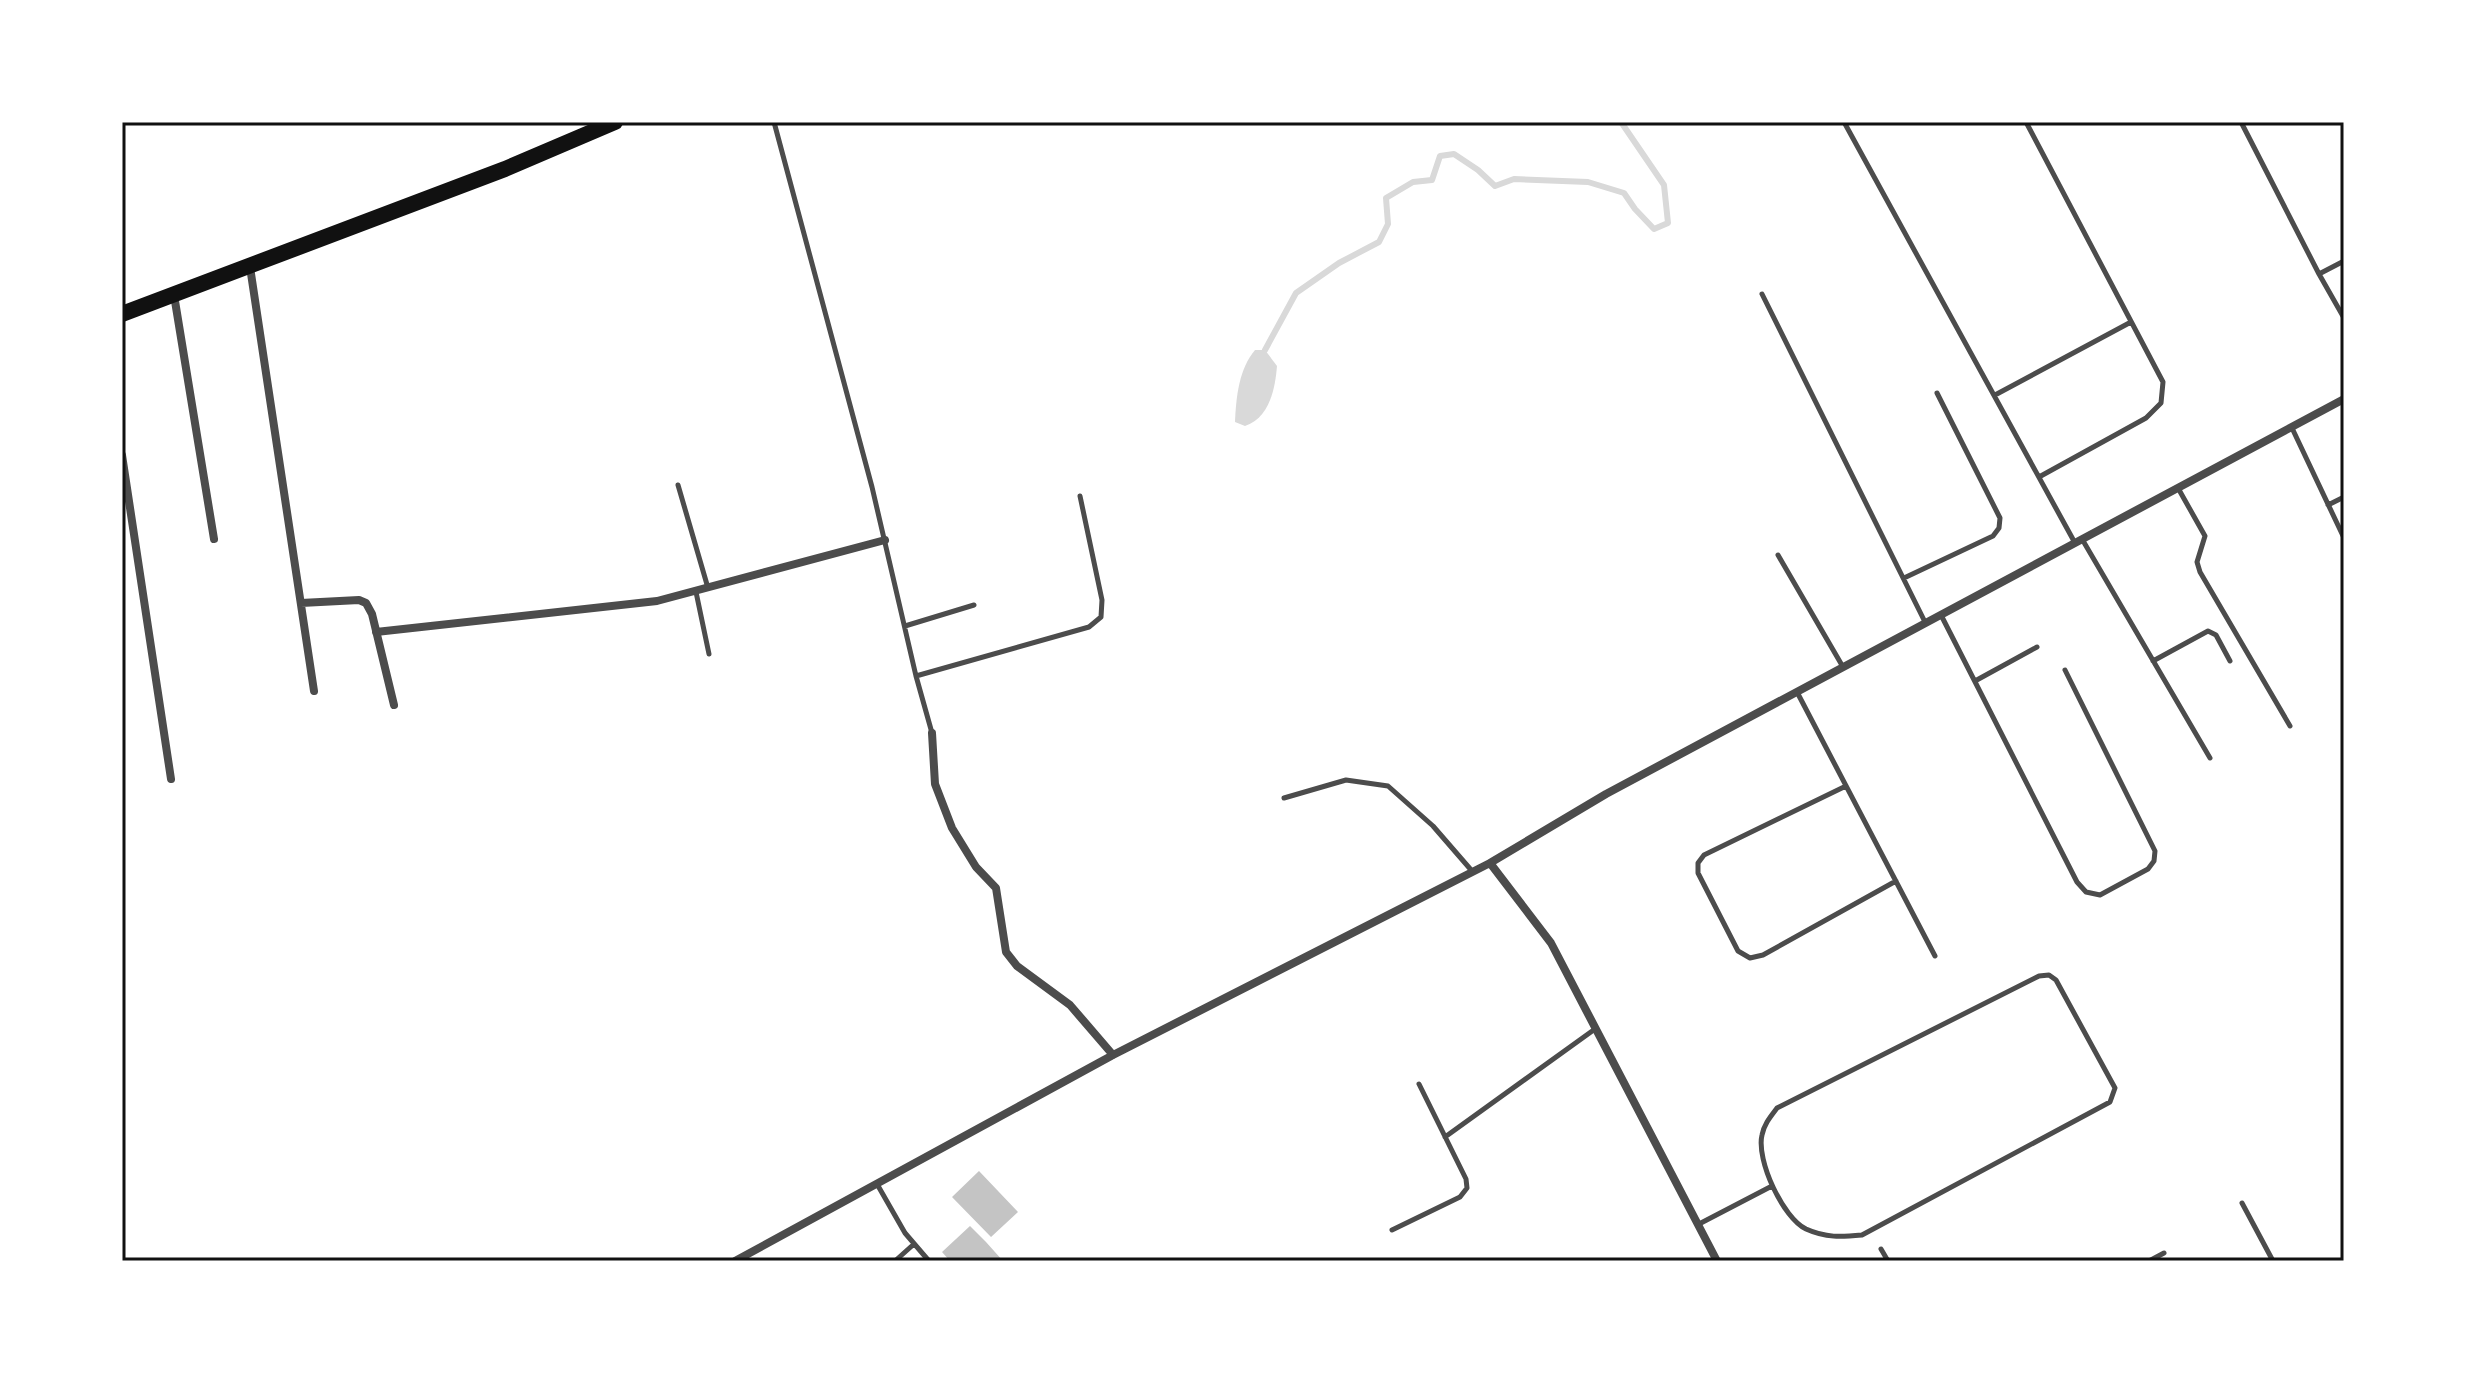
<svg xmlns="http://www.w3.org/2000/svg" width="2466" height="1383" font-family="'Exo 2',sans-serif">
<rect width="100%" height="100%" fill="#fff"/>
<path fill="#d9d9d9" d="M1255 350H1265L1277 366C1275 390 1269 418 1245 426L1235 422C1236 397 1239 369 1255 350Z"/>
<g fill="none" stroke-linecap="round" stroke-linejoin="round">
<path stroke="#d9d9d9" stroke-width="6" d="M1265 350 1296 293 1339 263 1379 242 1388 224 1386 198 1413 182 1432 180 1440 156 1454 154 1478 170 1495 186 1514 179 1588 182 1624 193 1635 209 1654 229 1668 223 1664 185 1621 122"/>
</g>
<path fill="#c4c4c4" d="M979 1171 1018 1212 991 1237 952 1197Z
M970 1226 986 1242 1003 1261H950L942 1252Z"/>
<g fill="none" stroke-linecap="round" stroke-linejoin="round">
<path stroke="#4c4c4c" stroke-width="5" d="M774 122 872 487 916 676 932 733
M1844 122 2075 543
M2026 122 2163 382 2161 403 2146 418 2039 477
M2241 122 2319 274 2344 318
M2319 274 2344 261
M1762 294 1925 622
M1995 395 2131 322
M2292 428 2344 538
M678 485 708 588
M2178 488 2205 536 2197 562 2200 572 2290 726
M2328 505 2344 497
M2082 539 2210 758
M1778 555 1843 667
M1904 578 1993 536 1999 528 2000 518 1937 393
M696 592 709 654
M1941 615 2077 882 2086 892 2100 895 2148 869 2154 861 2155 851 2065 670
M905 626 974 605
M2153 661 2208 631 2216 635 2230 661
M916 676 1089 627 1101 617 1102 600 1080 496
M1975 681 2037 647
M1797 692 1935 956
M1846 786 1704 855 1698 863V873L1738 951 1750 958 1763 955 1896 881
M1284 798 1346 780 1388 786 1433 826 1472 871
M2049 975 2056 980 2115 1088 2110 1102 1862 1235C1841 1237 1826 1238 1806 1229 1783 1218 1756 1160 1762 1135 1764 1124 1771 1116 1777 1108L2039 976Z
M1445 1137 1595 1029
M877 1184 905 1233 929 1261
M2242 1203 2273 1261
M1699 1224 1772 1186
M1392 1230 1460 1197 1467 1188 1466 1179 1419 1084
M1881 1249 1888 1261
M895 1261 914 1244
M2149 1261 2164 1253"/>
<path stroke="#4c4c4c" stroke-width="8" d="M250 267 314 691
M174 295 214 539
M122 455 171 779
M301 603 359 600 366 603 372 614 394 705
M376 632 657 601 885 540
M932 733 935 784 952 828 976 867 996 888 1006 952 1017 966 1070 1005 1113 1055
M735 1261 1113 1055 1490 863
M1717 1261 1551 943 1490 863 1606 794 2344 399"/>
<path stroke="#111" stroke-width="16" d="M122 314 505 169 615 122"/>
</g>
<rect width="2466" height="1383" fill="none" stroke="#ffffff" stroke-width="248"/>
<rect x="124" y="124" width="2218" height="1135" fill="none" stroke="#111" stroke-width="3"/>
</svg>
